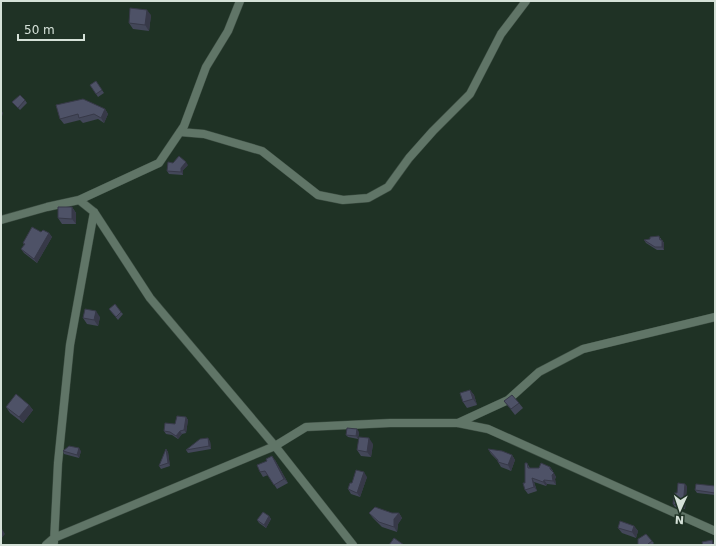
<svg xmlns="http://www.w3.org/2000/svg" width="716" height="546" font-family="'DejaVu Sans',sans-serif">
<rect width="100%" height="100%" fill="#1f3225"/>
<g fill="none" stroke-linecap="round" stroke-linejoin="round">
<defs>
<path id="street" d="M180 132 204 134 262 151 318 195 343 200 368 198 388 187 409 158 433 131 470 94 501 34 526 1
M79 200 159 163 184 126 206 67 228 31 240 1
M1 220 47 207 79 200 94 212 150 298 275 446 353 545
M458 423 508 400 539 372 583 349 715 317
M54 542 58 463 70 345 94 212
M46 545 54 538 275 446 306 427 390 423H458L488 429 715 531"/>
</defs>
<use href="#street" stroke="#3d4e43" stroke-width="9"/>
<use href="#street" stroke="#607567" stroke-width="8"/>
</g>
<path fill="#434759" d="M151 15 149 31 133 29 129 23Z
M96 81 104 93 98 97 90 85Z
M25 100 27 103 20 110 12 102Z
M56 105 105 109 108 114 104 123 98 119 83 123 80 120 64 124 60 119Z
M188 165 183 170V175L169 174 167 171Z
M72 207 76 213V224H62L58 218Z
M41 232 49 233 52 237 37 263 24 253 21 249 24 245 23 243Z
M661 238V240H662L664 243V250H657L646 243 644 240Z
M109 309 121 312 123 314 118 320Z
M100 317 98 326 87 324 83 318Z
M470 390 474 395 477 405 467 408 463 402Z
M504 401 519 403 523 408 515 415Z
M29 405 33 410 23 423 10 413 6 407Z
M186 417 188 420 186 433 182 434 178 439 172 435 166 434 164 431Z
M359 432 358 439 348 437 346 435Z
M210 441 211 449 188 453 186 450Z
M373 444 371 457 361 456 357 450Z
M166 449 168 452 170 466 161 469 159 466Z
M488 449 512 455 515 460 511 471 501 467 498 462V461L491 454Z
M63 451H81L79 458 64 454Z
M275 460 288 483 277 489 268 475 263 477 260 472Z
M527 463 530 468H539L550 467 553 471V472L556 477 555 479 556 485 547 484 546 486 534 482 537 491 528 494 525 490V483Z
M367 477 360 497 351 494 348 489 352 483Z
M687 486 685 509 675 507 673 504 677 493Z
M715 486V495L697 493 695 490Z
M369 513H399L402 518 398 524 397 532 382 527 373 518Z
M269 516 271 519 266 528 259 523 257 520Z
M634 526 638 531 636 538 622 533 618 528Z
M652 541 654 543 652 545H638Z"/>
<path fill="#373948" d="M147 10 151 15 149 31 145 25Z
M105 109 108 114 104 123 101 118Z
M1 110 3 113 1 120Z
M186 162 188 165 183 170V175L181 172V168Z
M72 207 76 213V224L72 219Z
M49 233 52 237 37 263 34 259Z
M662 240 664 243V250L662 247Z
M96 311 100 317 98 326 94 320Z
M470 390 474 395 477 405 473 399Z
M29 405 33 410 23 423 19 417Z
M186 417 188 420 186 433 184 430Z
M357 429 359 432 358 439 356 436Z
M180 431 182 434 178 439 176 436Z
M208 438 210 441 211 449 209 446Z
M369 438 373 444 371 457 367 452Z
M79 448 81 451 79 458 77 455Z
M166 449 168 452 170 466 168 463Z
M512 455 515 460 511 471 508 465Z
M272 456 275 460 288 483 284 479Z
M550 467 553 471 552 473 550 469Z
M364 472 367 477 360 497 357 493Z
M554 473 556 477 555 479 556 485 553 481 552 475Z
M532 478 534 482 537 491 534 487Z
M544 480 547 484 546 486 543 482Z
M685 484 687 486 685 509 683 506Z
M399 513 402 518 398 524 397 532 394 527V519Z
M269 516 271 519 266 528 264 525Z
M634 526 638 531 636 538 632 532Z
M2 529 5 534 1 539V531Z
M712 540 715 545H713Z"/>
<path fill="#4e5267" stroke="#373948" d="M130 8 147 10 145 25 129 23Z
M96 81 102 90 96 94 90 85Z
M20 95 25 100 18 108 12 102Z
M83 99 105 109 101 118 94 114 79 118 78 114 60 119 56 105Z
M179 156 186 162 181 168V172L167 171 168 162 173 163Z
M58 207H72V219L58 218Z
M32 227 41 232 43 230 49 233 34 259 21 249 25 244 23 243Z
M659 236 660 240H662V247H655L644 240 650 239V237Z
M115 304 121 312 116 317 109 309Z
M85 309 96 311 94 320 83 318Z
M470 390 473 399 463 402 460 393Z
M16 394 29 405 19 417 6 407Z
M512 395 519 403 511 409 504 401Z
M177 416 186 417 184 430 180 431 176 436 170 432 164 431 165 423 175 424Z
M347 428 357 429 356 436 346 435Z
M359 437 369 438 367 452 357 450Z
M208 438 209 446 186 450 200 439Z
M69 446 79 448 77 455 63 451Z
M166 449 168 463 159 466Z
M488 449 502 451 512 455 508 465 498 462V460Z
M272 456 284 479 274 485 265 471 260 472 257 465 267 461 266 459Z
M525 463H527L528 468H539L541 463 550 467V469L554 473 552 475 553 481 544 480 543 482 532 478 534 487 525 490 523 483H525Z
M356 470 364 472 357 493 348 489 350 483H352Z
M678 483 685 484 683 506 673 504 674 493H677Z
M696 484 715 486V493L695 490Z
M375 507 392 513H399L394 519V527L379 522 369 513Z
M263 512 269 516 264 525 257 520Z
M620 521 634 526 632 532 618 528Z
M646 534 652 541 648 544 650 545H638V539Z
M394 538 404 545H389Z
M712 540 713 545H703L702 542Z"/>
<rect width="716" height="546" fill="none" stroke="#d5e1d8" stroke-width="4"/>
<g transform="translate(680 510) rotate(183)" stroke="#1f3225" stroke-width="3" paint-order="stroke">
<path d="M0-3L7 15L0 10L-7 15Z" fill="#d5e1d8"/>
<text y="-6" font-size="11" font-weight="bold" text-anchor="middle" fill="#d5e1d8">N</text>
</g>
<path d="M18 34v6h66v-6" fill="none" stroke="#d5e1d8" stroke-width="2"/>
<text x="24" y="34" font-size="12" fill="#d5e1d8" stroke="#1f3225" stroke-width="3" paint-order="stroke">50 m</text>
</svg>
